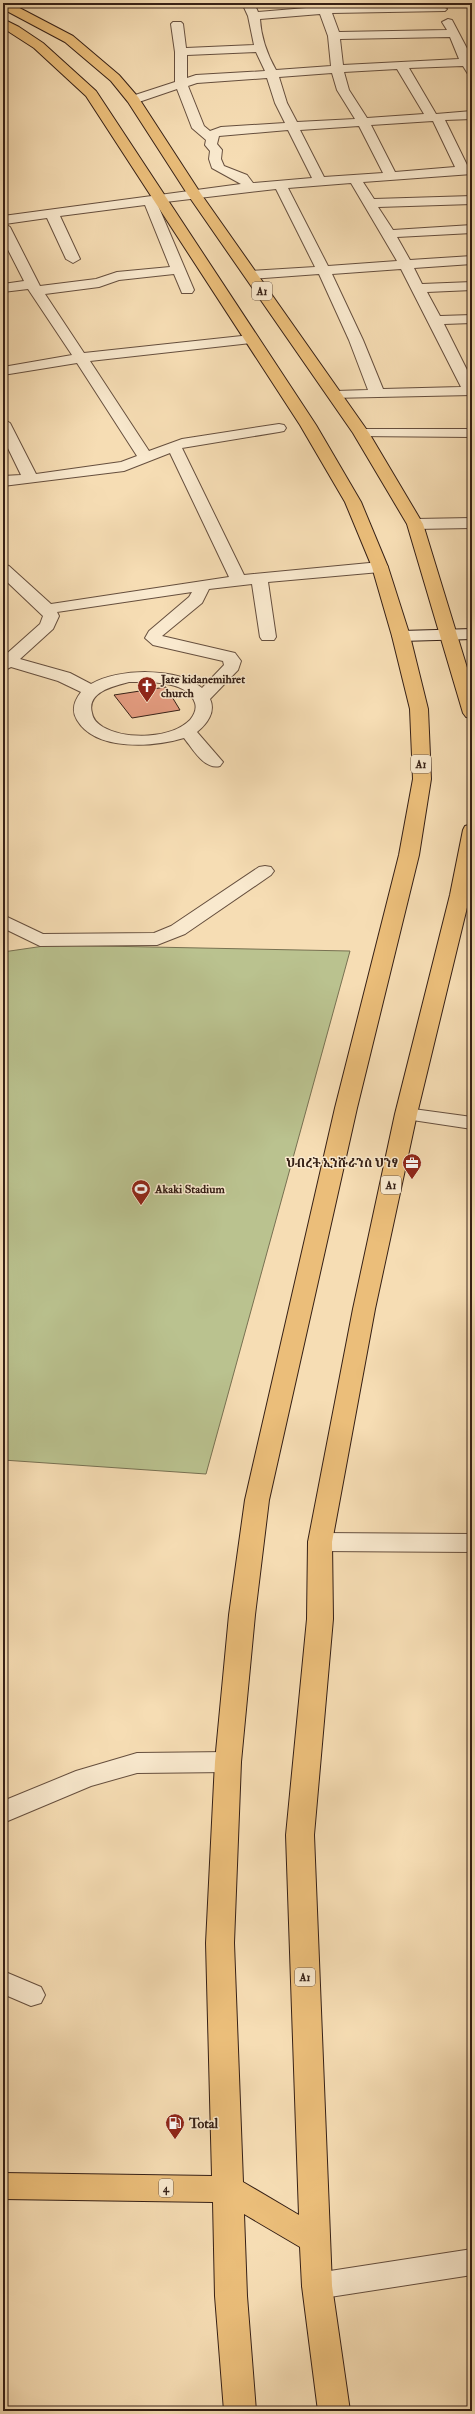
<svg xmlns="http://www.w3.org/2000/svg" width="475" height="2414" font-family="'IM FELL Double Pica','Noto Serif Ethiopic',serif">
<rect width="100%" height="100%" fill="#f6ddb4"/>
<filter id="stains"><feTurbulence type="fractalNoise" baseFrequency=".005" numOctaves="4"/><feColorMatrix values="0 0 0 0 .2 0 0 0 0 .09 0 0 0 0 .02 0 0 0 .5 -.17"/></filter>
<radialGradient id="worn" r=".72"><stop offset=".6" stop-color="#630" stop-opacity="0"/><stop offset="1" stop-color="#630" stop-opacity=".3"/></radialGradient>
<path fill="#bac28f" stroke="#787152" d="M51 945 350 951 206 1474 3 1460V952Z"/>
<path fill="#e39b7f" stroke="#362016" d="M166 687 180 710 132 718 114 695Z"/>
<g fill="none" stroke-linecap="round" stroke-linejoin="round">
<defs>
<path id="street" d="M242 3H254L258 12 318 7 316 3H328L329 7 441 6 447 9 445 11 332 13 339 32 447 30 442 22 448 19 452 20 472 58V75L468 74 463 66 409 68 436 114 472 111V119L445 120 468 167 472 166V174L363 182 374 199 472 196V204L378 207 393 230 472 225V233L397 237 410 260 472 256V264L414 268 422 284 472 282V290L427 292 440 316 472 315V323L444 324 472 380V395L331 398 329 395 331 392 336 391 368 390 349 340 319 274 251 279 244 275 251 271 315 267 276 189 157 203 194 290 192 293H182L174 274 119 280 99 287 45 294 84 353 251 335 256 336 258 339 256 342 251 343 90 361 149 451 182 439 279 424 284 425 286 428 284 431 279 432 182 448 244 575 380 562 386 564 388 567 386 570 380 572 268 582 276 637 274 640H262L260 637 252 584 209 589 202 603 162 636 235 653 241 661 238 670 210 699C216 712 207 724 197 732L223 762 220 766C204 770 193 749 184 738 154 747 96 752 77 720 71 710 74 701 81 692L58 681 11 667 3 671V657L40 624 43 616 3 578V564L9 566 51 604 229 577 170 453 124 471 3 486V476L21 475 3 438V419L10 423 36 474 121 462 137 456 77 363 3 375V367L72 355 28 289 3 292V284L24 281 3 240V216L241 184 212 168 209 159 210 151 205 145 206 140 192 128 177 89 133 104 127 100 129 97 175 82V52L171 24 173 22H181L183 24 186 48 254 45 248 16ZM320 14 328 36 331 66 276 70C267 54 261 37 260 19ZM450 37 459 59 343 65 340 39ZM256 52 265 71 196 75 187 78V55ZM397 69 424 114 367 118 349 90 344 72ZM332 73 337 90 355 119 297 122 287 103 279 77ZM267 78 275 103 285 123 221 127 210 131 204 126 188 86 197 83ZM433 121 455 167 395 172 371 125ZM359 126 383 173 324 177 300 130ZM288 130 312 178 253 183 247 175 224 166 221 159 222 150 217 144 219 136ZM351 183 397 261 328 266 288 188ZM145 205 170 267 117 272 96 279 40 286 10 227 5 224 47 218 66 259 73 263 80 259 60 216ZM401 269 461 387 383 389 363 340 332 274ZM192 592 189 597 149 631 145 638 153 645 223 661 224 665 202 688C177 667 119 668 91 684L70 673 20 659 53 629 59 616 57 612ZM129 682C148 682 188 680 195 703 197 709 194 715 190 720 171 739 126 740 103 727 98 724 93 720 92 713 86 692 114 686 129 682Z
M361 429H472V437L356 436 354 433 356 430Z
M472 518V528L415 529 407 524 415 519Z
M265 866 271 867 274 871 271 875 185 934 157 945 40 946 3 928V915L43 934 154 933 171 926 259 867Z
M406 1108 472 1117V1129L399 1118 396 1114 399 1110Z
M320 1533 472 1534V1552L320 1551 312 1548 308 1542 312 1536Z
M228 1752 237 1755 241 1762 237 1769 228 1772 137 1773 91 1786 3 1823V1801L76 1771 137 1753Z
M3 1971 41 1987 45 1995 41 2003 31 2006 3 1994Z
M472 2249V2275L317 2299 307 2295 302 2286 307 2277 317 2273Z"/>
<path id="secondary" d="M472 629V639L401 641 395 640 392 636 395 632 401 631Z"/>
<path id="primary" d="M3 3H10L73 36 119 75 138 97 201 194 369 433 423 524 472 684V718L466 717 463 713 407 524 353 433 188 195 128 102 111 81 65 42 3 9Z
M3 19 19 27 43 43 96 91 316 425 361 502 388 567 410 636 428 709 431 779 419 855 357 1108 269 1500 255 1615 241 1762 234 1943 243 2182 299 2215 286 1835 307 1619 308 1542 353 1309 395 1114 450 895 463 830 465 826 472 824V882L470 895 417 1114 375 1309 332 1542 333 1619 314 1835 332 2286 350 2411H318L302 2286 300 2247 244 2214 247 2296 256 2411H224L215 2296 213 2202 3 2199V2173L212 2176 206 1943 215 1762 229 1615 245 1500 335 1108 399 855 413 779 410 709 392 636 372 567 345 502 300 425 86 96 34 48 3 28Z"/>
</defs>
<use href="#street" stroke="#664f3e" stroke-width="2"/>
<use href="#secondary" stroke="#362016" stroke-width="2"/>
<use href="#primary" stroke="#362016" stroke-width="2"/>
<use href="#street" fill="#f9e9ce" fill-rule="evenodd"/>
<use href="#secondary" fill="#f9e9ce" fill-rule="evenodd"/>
<use href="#primary" fill="#ebbe7a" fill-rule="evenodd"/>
</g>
<defs>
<symbol id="church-pin" viewBox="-11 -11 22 30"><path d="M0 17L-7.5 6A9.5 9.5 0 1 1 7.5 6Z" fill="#8f2418" stroke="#f9e9ce"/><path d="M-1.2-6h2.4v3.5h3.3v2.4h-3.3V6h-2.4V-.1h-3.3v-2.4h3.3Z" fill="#fff"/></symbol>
<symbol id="office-pin" viewBox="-11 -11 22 30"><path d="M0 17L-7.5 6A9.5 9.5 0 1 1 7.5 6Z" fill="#8f2418" stroke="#f9e9ce"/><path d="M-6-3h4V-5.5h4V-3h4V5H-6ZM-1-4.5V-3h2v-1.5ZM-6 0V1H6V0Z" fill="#fff"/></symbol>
<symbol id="stadium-pin" viewBox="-11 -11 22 30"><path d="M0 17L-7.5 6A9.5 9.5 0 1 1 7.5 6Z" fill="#8f2418" stroke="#f9e9ce"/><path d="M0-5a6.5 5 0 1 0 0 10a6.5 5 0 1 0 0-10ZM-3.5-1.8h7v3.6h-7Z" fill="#fff"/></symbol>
<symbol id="fuel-pin" viewBox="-11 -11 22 30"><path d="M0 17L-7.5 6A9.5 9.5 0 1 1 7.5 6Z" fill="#8f2418" stroke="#f9e9ce"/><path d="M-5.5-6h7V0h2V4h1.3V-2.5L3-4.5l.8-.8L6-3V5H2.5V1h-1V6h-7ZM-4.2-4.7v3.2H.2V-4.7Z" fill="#fff"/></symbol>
</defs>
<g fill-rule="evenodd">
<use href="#church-pin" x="136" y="675" width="22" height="30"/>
<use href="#office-pin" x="401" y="1152" width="22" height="30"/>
<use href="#stadium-pin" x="130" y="1178" width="22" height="30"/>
<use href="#fuel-pin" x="164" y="2112" width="22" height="30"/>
</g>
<g text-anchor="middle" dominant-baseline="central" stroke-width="3" stroke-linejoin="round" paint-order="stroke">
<g fill="#f9e9ce" stroke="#705c4d" stroke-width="1">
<rect x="252" y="282" width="20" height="18" rx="3"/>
<rect x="411" y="755" width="20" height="18" rx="3"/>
<rect x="381" y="1176" width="20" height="18" rx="3"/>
<rect x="295" y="1968" width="20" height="18" rx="3"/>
<rect x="159" y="2179" width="14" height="18" rx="3"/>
</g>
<g font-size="11" font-weight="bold" fill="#362016">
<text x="262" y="291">A1</text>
<text x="421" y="764">A1</text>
<text x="391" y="1185">A1</text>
<text x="305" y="1977">A1</text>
<text x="166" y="2188">4</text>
</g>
<g font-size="12" font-weight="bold" fill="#362016" stroke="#f9e9ce" text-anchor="start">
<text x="161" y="679">Jate kidanemihret<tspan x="161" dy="14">church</tspan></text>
<text x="398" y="1163" text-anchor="end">ህብረት ኢንሹራንስ ህንፃ</text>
<text x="155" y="1189">Akaki Stadium</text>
</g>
<g font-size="14" font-weight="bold" fill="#362016" stroke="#f9e9ce" text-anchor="start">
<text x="189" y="2123">Total</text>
</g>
</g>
<rect width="475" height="2414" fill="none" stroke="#f6ddb4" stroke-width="16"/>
<rect x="4" y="4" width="467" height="2406" fill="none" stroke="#362016" stroke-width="2"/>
<rect x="8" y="8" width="459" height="2398" fill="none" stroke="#362016"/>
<rect width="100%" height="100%" filter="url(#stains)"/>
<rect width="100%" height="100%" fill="url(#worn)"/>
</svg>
